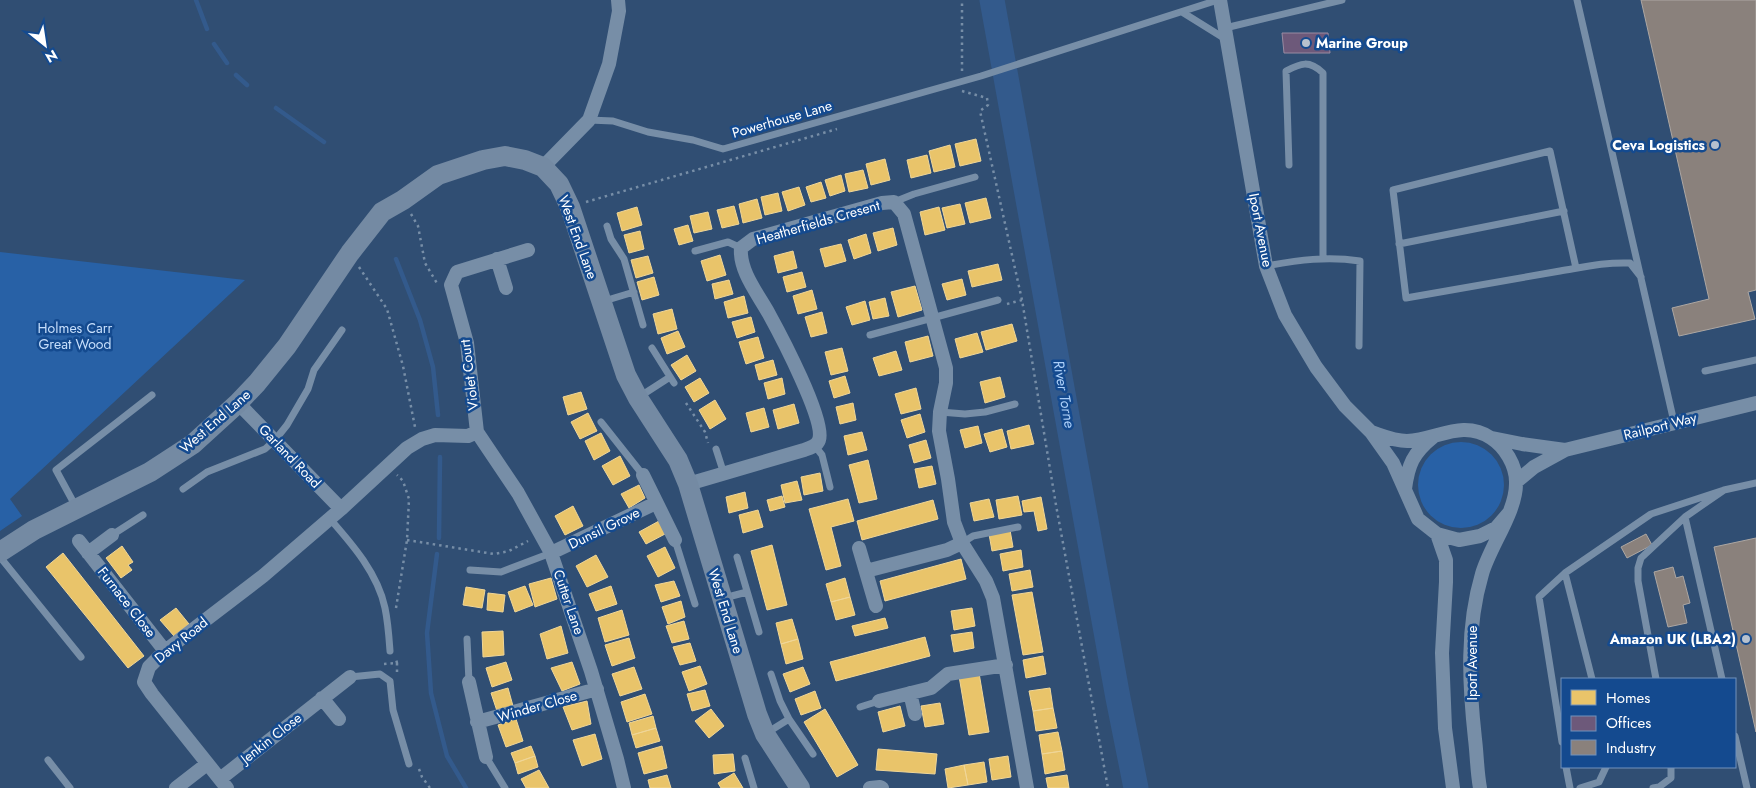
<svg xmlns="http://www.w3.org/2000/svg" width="1756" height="788" font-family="Jost,sans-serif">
<rect width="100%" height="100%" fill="#304e73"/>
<path fill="#2861a6" d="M0 252 245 280 10 499 22 516 0 531Z
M1418 485a43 43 0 1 1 86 0a43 43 0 1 1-86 0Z"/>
<path fill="#e9c46a" stroke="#f0d697" d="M976 139 981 161 960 166 955 144Z
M950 145 955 167 934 172 929 151Z
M927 155 931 173 911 178 907 160Z
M885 159 890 180 871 185 866 164Z
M863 170 868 188 849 192 845 174Z
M841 175 845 191 830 196 825 180Z
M821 182 826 198 811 202 806 187Z
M799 187 805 205 788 211 782 192Z
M778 193 782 211 765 215 761 197Z
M986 198 991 218 970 223 965 203Z
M757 199 762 218 743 223 739 204Z
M960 204 965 224 947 228 942 208Z
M734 206 739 224 722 228 717 210Z
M637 207 642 225 622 231 617 213Z
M939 207 945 230 925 235 920 212Z
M708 212 712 229 694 233 690 216Z
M688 225 693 241 679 245 674 229Z
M893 228 897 245 878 251 873 233Z
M640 231 644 249 629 253 624 235Z
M866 234 871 253 854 259 848 240Z
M841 244 846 261 825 267 820 249Z
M793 251 797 268 778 273 774 256Z
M720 255 726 275 707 281 701 261Z
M648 256 653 273 636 278 631 260Z
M998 264 1002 280 972 287 968 271Z
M802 272 806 287 787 292 783 277Z
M654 277 659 295 642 300 637 282Z
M962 279 966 295 947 300 942 284Z
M729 280 733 294 715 299 712 284Z
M915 286 922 310 898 317 891 292Z
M812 290 817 309 798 314 793 296Z
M744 296 748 313 728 318 724 302Z
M885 298 889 316 873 319 869 302Z
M865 301 870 320 852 325 846 307Z
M672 309 677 329 658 334 653 314Z
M822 312 827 333 811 337 805 317Z
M751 317 755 332 737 338 732 322Z
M1012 324 1017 341 986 350 981 332Z
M678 331 685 347 667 354 661 338Z
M977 333 983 352 960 358 955 339Z
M928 336 933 356 910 362 905 342Z
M758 337 764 358 746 364 739 342Z
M842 348 848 371 831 375 825 352Z
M896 351 902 370 879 376 873 358Z
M687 355 696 371 681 380 671 365Z
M773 360 777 375 759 380 755 365Z
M845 376 850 393 834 398 829 381Z
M1000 377 1005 397 985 403 980 382Z
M700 378 709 393 694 402 685 387Z
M782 378 785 394 768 399 764 383Z
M916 388 921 409 901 414 895 394Z
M581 392 587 409 568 415 563 397Z
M715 400 726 419 710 429 699 410Z
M853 403 856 420 840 424 836 407Z
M794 404 799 423 778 429 773 410Z
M764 408 769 427 751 432 746 413Z
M588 413 597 431 580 439 571 422Z
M920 414 925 432 907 438 901 420Z
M1029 425 1034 444 1011 449 1007 431Z
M978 426 982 443 965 448 960 430Z
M1002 429 1007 447 990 452 984 434Z
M862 432 867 450 848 455 844 436Z
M601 433 610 451 594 460 585 441Z
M926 440 931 458 914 463 909 445Z
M620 456 630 476 613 485 602 466Z
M868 460 877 499 859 503 849 465Z
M932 466 936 484 919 488 915 469Z
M820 473 823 491 804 495 801 477Z
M797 481 802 500 785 503 781 485Z
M639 485 645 498 629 508 621 494Z
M745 492 748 508 729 513 726 497Z
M782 496 785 507 770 511 767 500Z
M1018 496 1022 515 999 519 996 500Z
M1041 497 1047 529 1038 531 1034 511 1024 512 1022 501Z
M848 499 854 521 831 527 841 566 826 570 809 509Z
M989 499 994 517 974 521 970 503Z
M933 500 938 519 862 540 857 521Z
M573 506 583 526 565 535 555 516Z
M758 510 763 527 743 533 739 515Z
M659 521 665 534 646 544 639 532Z
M1010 530 1013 547 992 551 989 534Z
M772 545 787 605 767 610 751 551Z
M122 546 133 562 128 565 132 570 121 578 106 558Z
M665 547 675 568 658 577 647 556Z
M1021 550 1023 567 1003 571 1000 554Z
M63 553 144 656 128 668 46 567Z
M596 555 608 577 587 587 576 566Z
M961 559 966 579 885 601 880 581Z
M1030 570 1033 587 1012 591 1009 574Z
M551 578 557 599 535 607 529 584Z
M845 578 850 597 831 602 826 584Z
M674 581 680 596 661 602 655 585Z
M525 586 533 605 515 612 508 592Z
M611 586 617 604 596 611 589 594Z
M466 587 485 590 482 608 463 605Z
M1032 592 1043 652 1023 655 1012 595Z
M488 593 505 595 503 612 487 610Z
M850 597 855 615 836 620 831 602Z
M681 601 685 617 668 624 662 607Z
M176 608 189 624 174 636 160 620Z
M972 608 975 626 954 630 951 611Z
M622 610 629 635 605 642 598 618Z
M885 618 888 628 855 636 852 626Z
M792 619 798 639 781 644 776 623Z
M684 621 689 639 672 643 666 626Z
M561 626 568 653 547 659 540 634Z
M503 631 504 655 483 657 482 632Z
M972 632 974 648 954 652 951 635Z
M925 637 930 656 836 681 830 662Z
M629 638 635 658 612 666 605 645Z
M798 639 803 659 786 664 781 644Z
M690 643 696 661 680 665 673 647Z
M1043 656 1046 674 1026 678 1023 660Z
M506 662 512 680 492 687 486 668Z
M572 662 580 684 562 691 551 668Z
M700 666 707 684 689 691 682 672Z
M634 667 642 689 620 696 612 674Z
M803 667 810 684 790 692 783 674Z
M979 673 989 732 969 735 959 676Z
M508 688 513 706 497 711 491 693Z
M1050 688 1053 708 1033 711 1029 691Z
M705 690 710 706 692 711 687 694Z
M815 691 821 708 801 715 795 699Z
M645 694 652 714 627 722 621 702Z
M587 701 591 724 572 730 563 707Z
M940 703 944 724 925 727 921 706Z
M900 706 905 726 883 732 878 712Z
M1053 708 1057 728 1036 731 1033 711Z
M711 709 724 726 709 738 695 721Z
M825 709 858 765 837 777 804 722Z
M653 716 656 728 632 735 629 723Z
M516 719 523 741 506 747 498 725Z
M656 728 660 741 636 748 632 735Z
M1058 732 1062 751 1042 754 1039 735Z
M595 734 602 759 582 766 573 740Z
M531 746 535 756 515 763 511 753Z
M662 746 667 768 644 774 638 753Z
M878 749 937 754 935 774 876 770Z
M1062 751 1065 770 1045 774 1042 754Z
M733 754 735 771 714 774 713 755Z
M535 756 538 767 518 774 515 763Z
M1008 756 1011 777 992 780 989 759Z
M984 762 987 782 968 785 964 765Z
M964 765 968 785 948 788 945 769Z
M539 770 549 788H526L521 779Z
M734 773 743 788H721L718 783Z
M667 775 671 788H650L648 780Z
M1067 775 1069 788H1048L1046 778Z"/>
<path fill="#6d597a" stroke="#998ba2" d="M1282 33H1328L1330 53H1284Z"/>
<path fill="#8a817c" stroke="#ada7a3" d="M1641 0H1756V290L1748 292 1755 319 1679 336 1672 308 1709 299Z
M1646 534 1652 545 1627 558 1621 547Z
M1756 538V732L1714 547Z
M1673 567 1676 578 1683 576 1690 603 1683 605 1687 623 1668 627 1654 572Z"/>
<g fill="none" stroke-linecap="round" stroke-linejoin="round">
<path stroke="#335a8c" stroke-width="4.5" d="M196 0 207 29
M214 44 227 63
M236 75 247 85
M276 108 324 142
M396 259 420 320 433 367 438 415
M439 538 440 457
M437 554 427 633 431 693 447 756 466 788"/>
<path stroke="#335a8c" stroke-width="25" d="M992 0 1118 698 1136 788"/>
<path stroke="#778ea7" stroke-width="2.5" stroke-dasharray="2.5 4" stroke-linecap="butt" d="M962 71V0
M962 91 987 98 988 105 980 111 1022 300 1056 505 1108 788
M586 202 837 129
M411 214 418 226 425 263 438 285
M359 267 387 309 403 366 415 427
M1007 304 1022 300
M686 403 705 432 708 443
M407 540 494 554 509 551 528 541
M396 608 407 540 409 499 403 481 397 475
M397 663V674
M384 664 397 663 396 659
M419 769 422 777 430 788"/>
<path stroke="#778ea7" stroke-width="7" d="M1577 0 1674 422
M1182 12 1227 40
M1225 28 1342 0
M589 120 613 121 648 132 693 140 723 149 981 76 1218 0
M1289 165 1286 71C1301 63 1309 60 1323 73V258
M894 202 914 194 975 177
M607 226 611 239 624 259 643 325
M1399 244 1564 211
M695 251 728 242 741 248
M1266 266C1299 260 1327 256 1360 261L1359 346
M1576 268 1550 151 1393 190 1406 298 1560 271C1584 267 1605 262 1630 263L1641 277
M604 301 634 292
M870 335 998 300
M652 348 674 383
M1705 371 1756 360
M639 397 670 377
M940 412 965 414 985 412 1015 404
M601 422 643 475
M815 446 822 455 830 487
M716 449 724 474
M183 489 207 472 265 449 275 440 287 425 308 389 314 370 342 330
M76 507 56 470 152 395
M330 519C353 545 378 574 385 608 388 622 389 637 390 651
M112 535 143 515
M675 540 695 604
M962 543 973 536 1018 527
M0 557 81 657
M737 557 759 632
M470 570 501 572 551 553
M724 598 747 592
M467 639 469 682
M771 674 780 701 789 719 813 754
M350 677 380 674 390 681 393 710 409 764
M1592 679 1565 573 1651 514 1724 490
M1656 679 1638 581V568L1641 558 1685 517
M1722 679 1685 517 1724 490 1756 483
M860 707 879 701
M765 734 789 719
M1735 736 1747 788
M1562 742 1539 597 1565 573
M486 757 505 788
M745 758 754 788
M48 760 70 788
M1566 767 1570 788
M1580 788 1599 782 1606 767
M1653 788 1659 787 1671 778V767"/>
<path stroke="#778ea7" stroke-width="14" d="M1220 0 1266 266 1285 315 1316 367 1345 406 1371 432 1393 463 1418 519 1437 534 1459 540 1480 536 1496 528 1508 514
M543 167 589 120 609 64 619 11 618 0
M528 250 457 272 451 285 467 343 477 432 518 493 551 553 591 671 617 759 624 788
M497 259 506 288
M238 403 341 509
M1371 432C1383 436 1394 441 1407 441 1437 440 1462 419 1491 438 1505 447 1516 465 1516 482 1517 511 1490 546 1482 574 1466 628 1469 684 1475 739 1477 755 1477 772 1480 788
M1492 438 1522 444 1565 450
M643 475 675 540
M1516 482 1534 467 1565 450 1756 403
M688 484 804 450C810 448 817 446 819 440 826 421 780 334 769 314 758 294 739 271 741 248L753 239 882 203 894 202 904 214 946 368V383L940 412 939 431 948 479 954 522 962 543 986 581 993 598 1027 788
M1405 489C1408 465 1413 453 1433 437
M1437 534 1446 560V582L1442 653 1445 728 1453 788
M79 541 165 651
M859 548 876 606
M88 553 112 535
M551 553 656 503
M866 571 947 550 962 543
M469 682 486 757
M910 693 915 714
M322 698 339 719
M879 701 931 688 948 674 1006 665
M477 722 597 689
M220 779 350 677
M176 788 207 764
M227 788 152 694 144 682 149 667 165 651 263 576 341 509 407 448 422 439 435 435 468 436 477 432
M870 788 880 787 882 788"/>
<path stroke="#748aa3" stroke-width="20" d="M0 552 34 530 150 472 193 444 238 403 257 383 287 346 350 253 382 212 403 200 438 175 483 160 505 156 525 160 543 167 559 184 570 207 626 375 638 398 678 460 688 484 757 714 765 734 800 788"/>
</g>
<g fill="#b7c1ce" stroke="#144a8f" stroke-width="2">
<circle cx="1306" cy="43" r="5"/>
<circle cx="1715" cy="145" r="5"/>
<circle cx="1746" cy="639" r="5"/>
</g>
<g text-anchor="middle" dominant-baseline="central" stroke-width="5" stroke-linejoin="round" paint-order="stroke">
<g font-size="14" font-weight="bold" fill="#fff" stroke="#144a8f" text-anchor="end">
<text x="1316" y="43" text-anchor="start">Marine Group</text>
<text x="1705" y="145">Ceva Logistics</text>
<text x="1736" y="639">Amazon UK (LBA2)</text>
</g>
<g font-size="14" fill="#fff" stroke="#144a8f">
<text transform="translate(782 119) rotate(-16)">Powerhouse Lane</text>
<text transform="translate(818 222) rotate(-16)">Heatherfields Cresent</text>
<text transform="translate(1261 230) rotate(79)">Iport Avenue</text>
<text transform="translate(578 237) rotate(70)">West End Lane</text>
<text transform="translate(469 375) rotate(-97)">Violet Court</text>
<text transform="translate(215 421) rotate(-41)">West End Lane</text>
<text transform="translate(1660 426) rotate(-14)">Railport Way</text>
<text transform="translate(290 456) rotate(46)">Garland Road</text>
<text transform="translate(604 528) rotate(-26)">Dunsil Grove</text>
<text transform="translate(127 602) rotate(52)">Furnace Close</text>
<text transform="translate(569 602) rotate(71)">Cutter Lane</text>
<text transform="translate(726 611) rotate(73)">West End Lane</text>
<text transform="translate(181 640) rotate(-39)">Davy Road</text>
<text transform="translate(1472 663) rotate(-90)">Iport Avenue</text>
<text transform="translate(537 706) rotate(-16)">Winder Close</text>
<text transform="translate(271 738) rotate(-38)">Jenkin Close</text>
</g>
<g font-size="14" fill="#c7dffc" stroke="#144a8f">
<text x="75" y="328">Holmes Carr<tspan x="75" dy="16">Great Wood</tspan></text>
</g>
<g font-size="15" font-style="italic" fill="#accff8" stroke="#144a8f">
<text transform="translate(1064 394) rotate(80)">River Torne</text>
</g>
</g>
<rect x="1561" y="678" width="175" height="90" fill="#144a8f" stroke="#7292bc"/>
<rect x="1571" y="690" width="25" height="15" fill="#e9c46a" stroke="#7292bc"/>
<text x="1606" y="703" font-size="15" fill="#ffffff">Homes</text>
<rect x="1571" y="716" width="25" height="15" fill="#6d597a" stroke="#7292bc"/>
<text x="1606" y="728" font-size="15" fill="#ffffff">Offices</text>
<rect x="1571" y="740" width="25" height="15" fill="#8a817c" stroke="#7292bc"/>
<text x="1606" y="753" font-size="15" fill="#ffffff">Industry</text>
<g transform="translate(45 45) rotate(150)" stroke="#144a8f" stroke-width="4" paint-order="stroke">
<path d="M0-4L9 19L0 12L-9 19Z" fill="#ffffff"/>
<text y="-8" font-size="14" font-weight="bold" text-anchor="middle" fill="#ffffff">N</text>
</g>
</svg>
